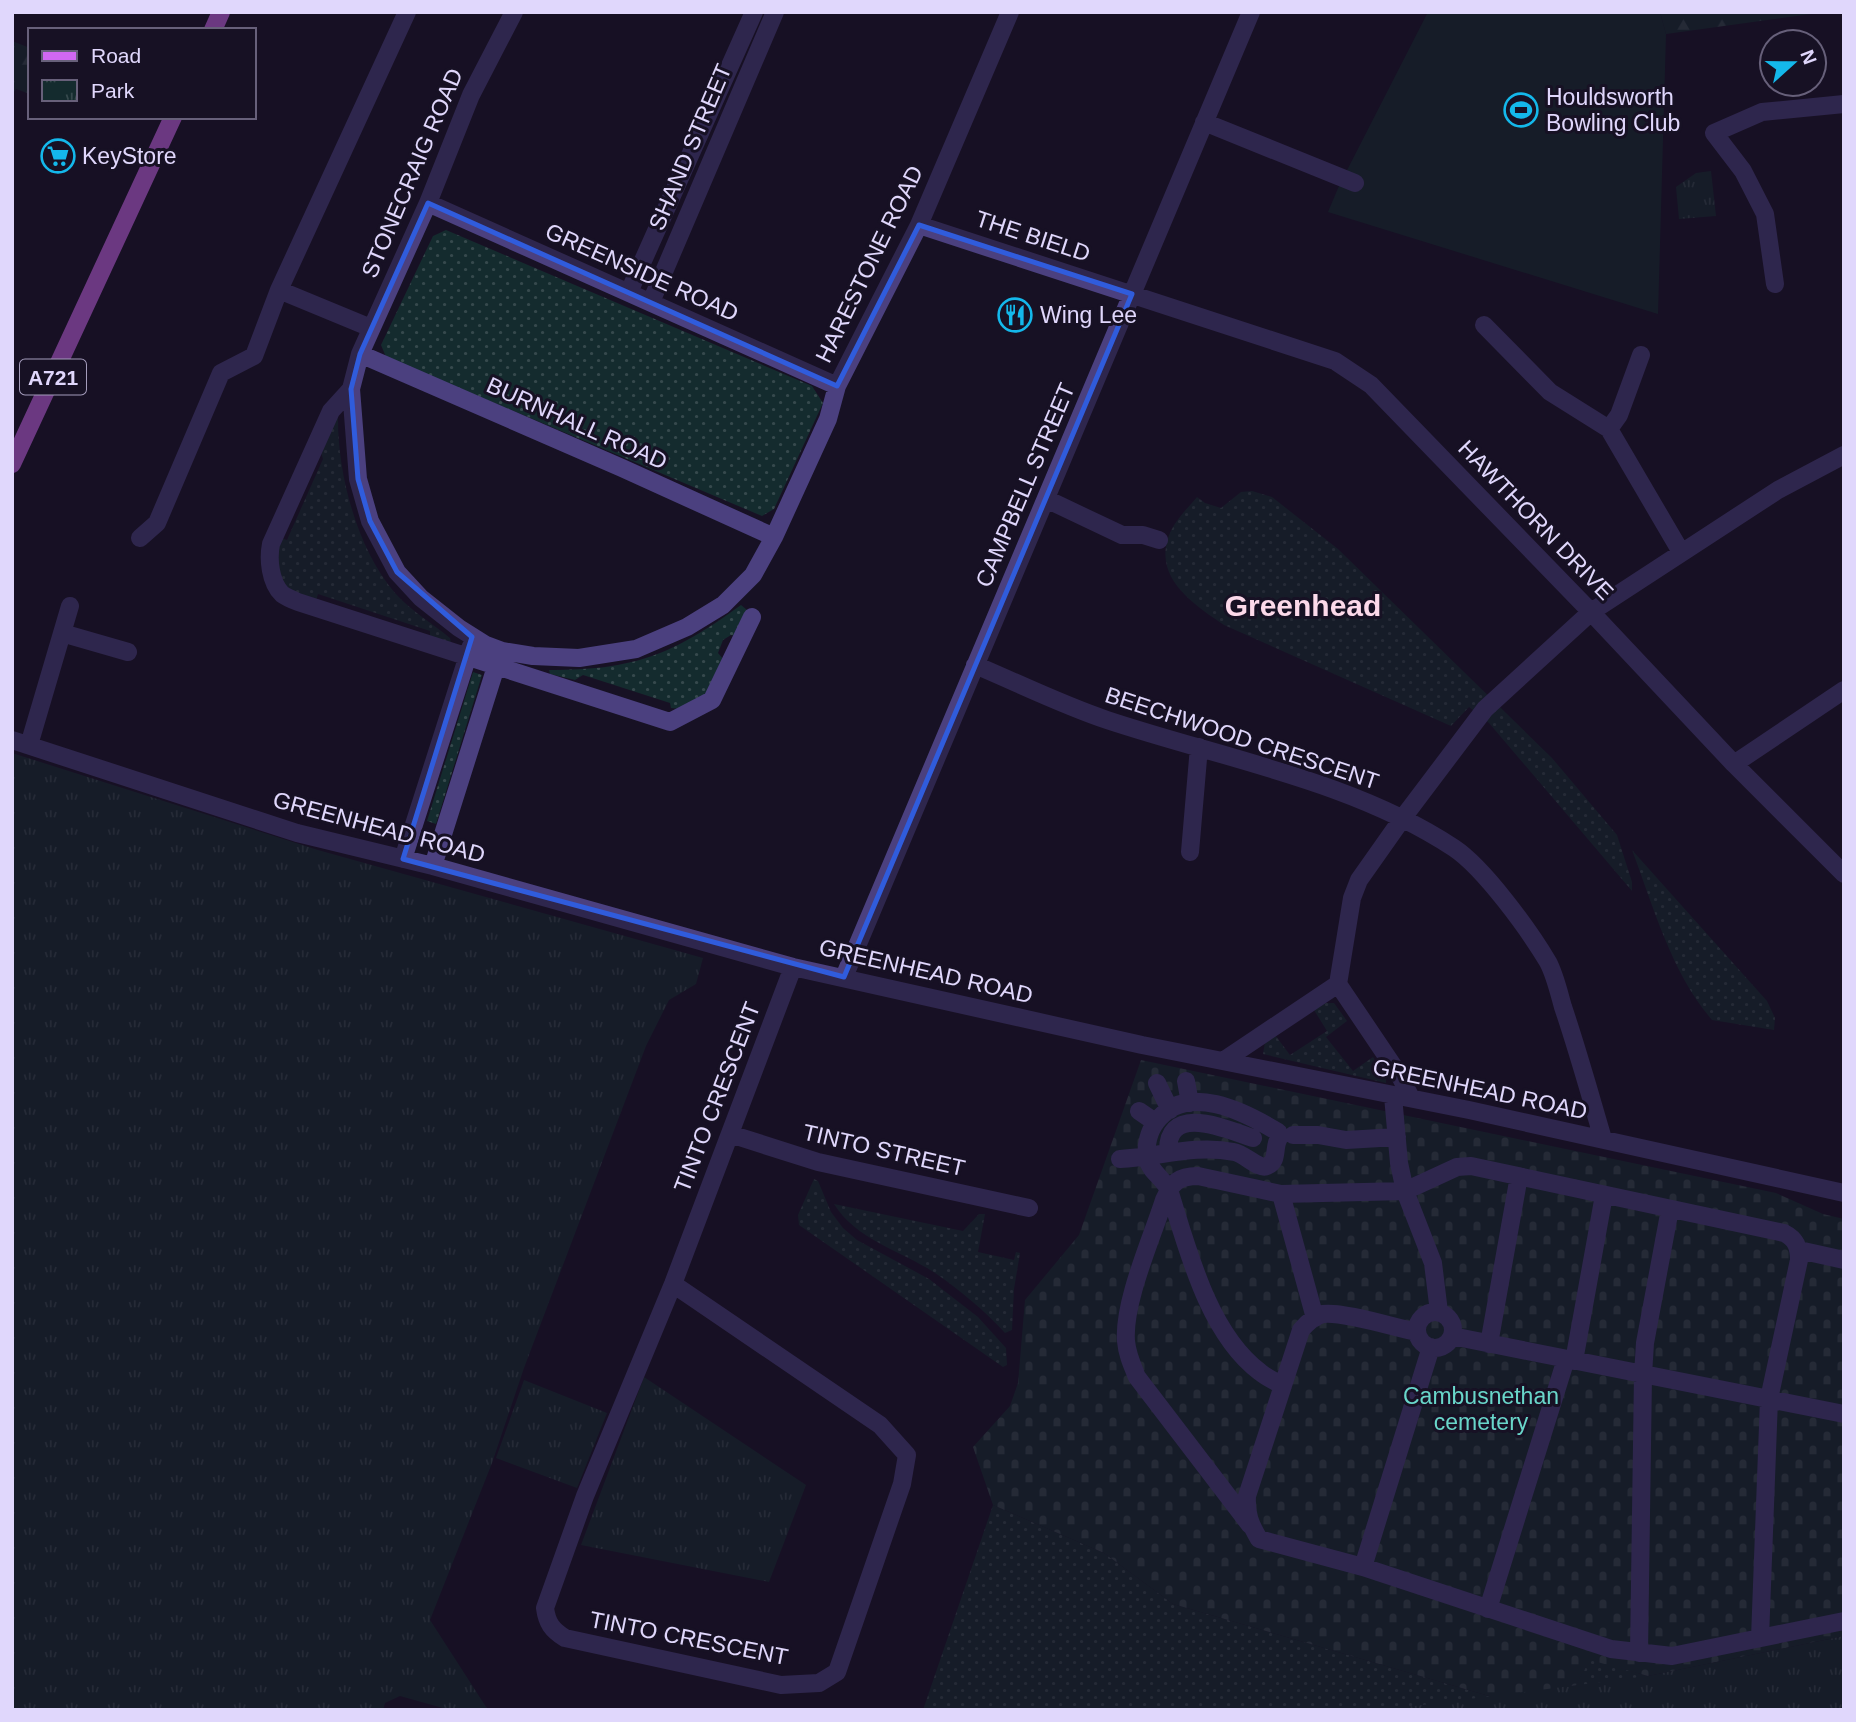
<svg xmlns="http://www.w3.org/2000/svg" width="1856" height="1722" font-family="Helvetica,sans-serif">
<defs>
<pattern id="grass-dots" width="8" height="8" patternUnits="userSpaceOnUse" patternTransform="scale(1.75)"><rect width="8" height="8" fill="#142b2e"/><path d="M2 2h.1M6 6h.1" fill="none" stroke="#36494d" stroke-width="1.8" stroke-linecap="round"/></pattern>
<pattern id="forest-firs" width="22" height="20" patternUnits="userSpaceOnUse" patternTransform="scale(1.75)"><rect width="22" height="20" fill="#142b2e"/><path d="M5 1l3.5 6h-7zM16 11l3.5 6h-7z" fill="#36494d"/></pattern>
<pattern id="cemetery-stones" width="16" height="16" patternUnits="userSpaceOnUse" patternTransform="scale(1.75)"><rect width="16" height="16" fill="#142b2e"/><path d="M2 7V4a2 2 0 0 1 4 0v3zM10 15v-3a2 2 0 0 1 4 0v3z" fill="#36494d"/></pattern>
<pattern id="park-tufts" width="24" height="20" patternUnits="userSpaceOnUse" patternTransform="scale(1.75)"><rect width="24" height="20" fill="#142b2e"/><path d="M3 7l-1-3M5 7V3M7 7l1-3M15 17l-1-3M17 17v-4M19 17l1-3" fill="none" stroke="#36494d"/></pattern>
</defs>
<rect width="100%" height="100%" fill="#171124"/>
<path fill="url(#grass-dots)" d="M446 230 812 386 823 403 774 509 762 516 386 357 381 345 433 236Z
M338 415C337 473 357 549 395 593 411 611 432 623 450 638L451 643 430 637V631L318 594 316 601C308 598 296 596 290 590 273 578 276 555 281 538L287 540 323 459 319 446Z
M1252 491 1272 497 1338 549 1552 758 1617 835 1632 882V891L1489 723 1469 707 1451 726 1224 625C1196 606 1157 581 1167 542 1171 524 1186 510 1197 497L1205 503 1221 508 1241 492Z
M741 605 747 610 737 637 731 635 723 640 718 653 724 660 708 697 681 709 671 708 670 703 583 675 575 680 550 674 549 670C635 670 672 655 741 605Z
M473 672 482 675 436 824 427 821Z
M1632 850 1767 1001 1775 1018 1774 1030 1712 1020C1671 972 1654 908 1632 850Z
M1325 1003H1334L1347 1021 1326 1037 1353 1071 1373 1057 1386 1076V1083L1263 1054 1265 1042 1275 1035 1290 1055 1327 1031 1314 1010Z
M814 1179 818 1181 831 1212 843 1228 857 1240 929 1279 978 1317 1006 1348 1007 1365 1003 1367 799 1225 798 1215Z
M834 1204 963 1231 979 1214H985L978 1252 1014 1260 1016 1252 1020 1253 1014 1289 1012 1330 1005 1333C985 1311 960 1290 935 1273 902 1251 856 1240 834 1204Z
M993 1505 1104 1553 1173 1604 1537 1710H923Z
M1590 1659 1648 1676 1562 1710Z"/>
<path fill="url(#forest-firs)" d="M1660 12H1809L1811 14 1666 34Z
M12 41 30 48V94L16 89 12 95Z"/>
<path fill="url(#cemetery-stones)" d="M1141 1060 1776 1193 1823 1214 1844 1219V1636L1648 1676 1590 1660 1562 1710H1537L1173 1604 1104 1553 993 1505 973 1447 1010 1406 1018 1383 1025 1300 1079 1235Z"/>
<path fill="url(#park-tufts)" d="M1711 171 1716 216 1679 219 1676 187 1696 173Z
M12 753 318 850 703 958 696 984 669 1000 646 1046 524 1368 492 1463 430 1620 488 1710H450L400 1696 385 1703 383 1710H12Z
M644 1377 806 1485 769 1582 581 1545Z
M524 1380 607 1413 577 1488 496 1458Z
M1844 1636V1710H1383L1648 1676Z"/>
<path fill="#142b2e" d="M1428 12H1660L1666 34 1658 314 1328 212 1339 186Z"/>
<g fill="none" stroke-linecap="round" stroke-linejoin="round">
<path stroke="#4b407f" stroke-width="18" d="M514 12 471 95 428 203 360 354 351 389 358 479 370 521 397 572 421 598 459 628 486 645 502 651 533 656 579 658 636 649 687 627 723 605 753 575 774 537 828 419 837 386 919 225 1010 12
M1204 122 1355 183
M428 203 837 386
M919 225 1335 361 1371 385 1591 612 1734 764 1844 874
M1775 284 1765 214 1743 171 1714 133 1762 112 1844 104
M279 290 371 328
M629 292 754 12
M651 302 775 12
M1484 325 1550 392 1609 429 1681 552
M360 354 622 468 774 537
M351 389 331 411 271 544C268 559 270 582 282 594 286 597 293 600 298 602L670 722 712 700 752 617
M1609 429 1619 415 1641 355
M1046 499 1122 535H1143L1159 540
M140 538 157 523 221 373 254 356 279 290 407 12
M62 633 128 652
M975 665C1018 683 1062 705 1107 720 1221 758 1353 781 1454 848 1484 868 1529 930 1548 962 1555 975 1559 993 1563 1007 1578 1051 1590 1095 1603 1139
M12 740 297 833 433 866 793 967 1142 1045 1469 1110 1844 1193
M29 745 70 606
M1734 764 1844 690
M1190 852 1199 747
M403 859 471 646
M433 866 499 657
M844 977 1251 12
M1338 984 1352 898 1359 880 1402 819 1485 709 1591 612 1778 490 1844 455
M1223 1061 1338 984 1400 1076 1411 1098
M1186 1081 1190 1103
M1157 1083 1170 1110
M1393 1096 1399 1163 1405 1191 1433 1263 1439 1312
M1139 1111 1155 1122
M1278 1132C1245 1112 1186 1081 1156 1122 1149 1131 1145 1146 1147 1158 1150 1173 1166 1179 1170 1193 1188 1251 1209 1334 1260 1372 1267 1378 1275 1381 1283 1386
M730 1134 818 1162 1029 1208
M1293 1135H1318L1346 1140 1397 1137
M1168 1153C1166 1101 1228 1130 1253 1138
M1120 1159C1159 1157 1195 1144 1234 1152 1245 1154 1259 1170 1267 1166 1279 1161 1273 1147 1279 1138
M1281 1194 1315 1318
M1799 1250 1844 1260
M673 1284 880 1425 907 1455 902 1484 837 1672 819 1683 781 1685 565 1638C552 1630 547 1623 545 1608L585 1496 673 1284 793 967
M1417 1330a18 18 0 1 1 36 0a18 18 0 1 1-36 0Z
M1417 1332C1396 1328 1343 1311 1323 1314 1314 1316 1307 1323 1301 1330L1247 1496C1246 1514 1250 1524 1259 1539L1363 1567 1611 1649 1672 1656 1844 1621
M1452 1336 1844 1414
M1489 1344 1519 1176
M1574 1361 1604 1195
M1250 1525 1137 1377C1132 1365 1127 1354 1126 1341 1123 1302 1152 1238 1164 1200 1172 1182 1179 1176 1198 1176L1281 1194 1405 1191 1457 1167 1471 1166 1784 1233C1796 1239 1799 1247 1799 1260L1769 1399 1760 1638
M1363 1567 1431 1347
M1488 1609 1566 1359
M1639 1653 1643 1375 1645 1343 1670 1209"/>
<path stroke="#d168f2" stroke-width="18" d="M213 30 221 12
M12 464 173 117"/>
</g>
<path d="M0 0H1856V1722H0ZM428 203 837 386 919 225 1132 294 844 977 403 859 472 637 397 572 370 521 358 479 351 389 360 354Z" fill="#171124" fill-opacity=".55" fill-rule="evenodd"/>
<path fill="none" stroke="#305cdc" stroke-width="5" stroke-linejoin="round" d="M428 203 837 386 919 225 1132 294 844 977 403 859 472 637 397 572 370 521 358 479 351 389 360 354Z"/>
<defs>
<symbol id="stadium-ring" viewBox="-11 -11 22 22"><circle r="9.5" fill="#171124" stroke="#14b8eb" stroke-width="1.5"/><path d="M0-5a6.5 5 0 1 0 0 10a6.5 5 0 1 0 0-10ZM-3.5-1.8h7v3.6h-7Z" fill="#14b8eb"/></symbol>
<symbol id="supermarket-ring" viewBox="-11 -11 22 22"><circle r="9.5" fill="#171124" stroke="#14b8eb" stroke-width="1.5"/><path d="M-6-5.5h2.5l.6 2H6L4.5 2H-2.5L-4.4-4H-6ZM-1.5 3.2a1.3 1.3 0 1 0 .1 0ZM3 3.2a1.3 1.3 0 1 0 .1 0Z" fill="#14b8eb"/></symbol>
<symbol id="restaurant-ring" viewBox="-11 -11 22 22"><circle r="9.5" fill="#171124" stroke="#14b8eb" stroke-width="1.5"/><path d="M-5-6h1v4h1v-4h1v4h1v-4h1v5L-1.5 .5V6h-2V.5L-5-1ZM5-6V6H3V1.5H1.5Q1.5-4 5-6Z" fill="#14b8eb"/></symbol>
</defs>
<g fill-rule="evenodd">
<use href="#stadium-ring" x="1502" y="91" width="38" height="38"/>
<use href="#supermarket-ring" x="39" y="137" width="38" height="38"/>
<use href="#restaurant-ring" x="996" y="296" width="38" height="38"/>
</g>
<g text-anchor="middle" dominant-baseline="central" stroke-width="6" stroke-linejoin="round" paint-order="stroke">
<rect fill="#171124" stroke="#a49cbb" stroke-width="2" x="20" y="359.5" width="66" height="35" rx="5"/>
<g font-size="21" font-weight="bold" fill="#e0d7fc">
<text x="53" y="377">A721</text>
</g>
<g font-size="23" fill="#e0d7fc" stroke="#171124" text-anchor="start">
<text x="1546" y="97">Houldsworth<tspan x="1546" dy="26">Bowling Club</tspan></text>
<text x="82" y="156">KeyStore</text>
<text x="1040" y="315">Wing Lee</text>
</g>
<g font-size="23" fill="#e0d7fc" stroke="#171124">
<text transform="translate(690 147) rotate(-67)">SHAND STREET</text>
<text transform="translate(412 173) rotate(-67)">STONECRAIG ROAD</text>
<text transform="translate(1033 236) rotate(18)">THE BIELD</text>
<text transform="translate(869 264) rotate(-64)">HARESTONE ROAD</text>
<text transform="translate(642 272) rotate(24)">GREENSIDE ROAD</text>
<text transform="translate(577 423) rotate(24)">BURNHALL ROAD</text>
<text transform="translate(1025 485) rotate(-67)">CAMPBELL STREET</text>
<text transform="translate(1536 520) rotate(46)">HAWTHORN DRIVE</text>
<text transform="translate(1242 738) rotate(18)">BEECHWOOD CRESCENT</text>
<text transform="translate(379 827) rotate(15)">GREENHEAD ROAD</text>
<text transform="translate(926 971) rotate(13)">GREENHEAD ROAD</text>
<text transform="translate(1480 1089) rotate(12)">GREENHEAD ROAD</text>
<text transform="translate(717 1097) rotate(-69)">TINTO CRESCENT</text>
<text transform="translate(884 1150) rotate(13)">TINTO STREET</text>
<text transform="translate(689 1638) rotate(11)">TINTO CRESCENT</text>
</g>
<g font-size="23" fill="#69d6ca" stroke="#171124">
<text x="1481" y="1396">Cambusnethan<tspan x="1481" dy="26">cemetery</tspan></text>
</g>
<g font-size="30" font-weight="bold" fill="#fcd9ea" stroke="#171124">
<text x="1303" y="605">Greenhead</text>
</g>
</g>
<rect width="1856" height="1722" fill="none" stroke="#e0d7fc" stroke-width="28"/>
<rect x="28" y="28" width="228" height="91" fill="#171124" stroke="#67607a" stroke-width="2"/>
<rect x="42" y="51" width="35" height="10" fill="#d168f2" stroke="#67607a" stroke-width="2"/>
<text x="91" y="63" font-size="21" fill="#e0d7fc">Road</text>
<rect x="42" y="80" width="35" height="21" fill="url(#park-tufts)" stroke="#67607a" stroke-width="2"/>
<text x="91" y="98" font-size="21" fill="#e0d7fc">Park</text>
<g transform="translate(1793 63) rotate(69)"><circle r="33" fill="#171124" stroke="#67607a" stroke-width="2"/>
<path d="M0-5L12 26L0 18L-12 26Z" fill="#14b8eb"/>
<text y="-10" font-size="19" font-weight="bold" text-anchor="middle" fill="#e0d7fc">N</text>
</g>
</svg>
